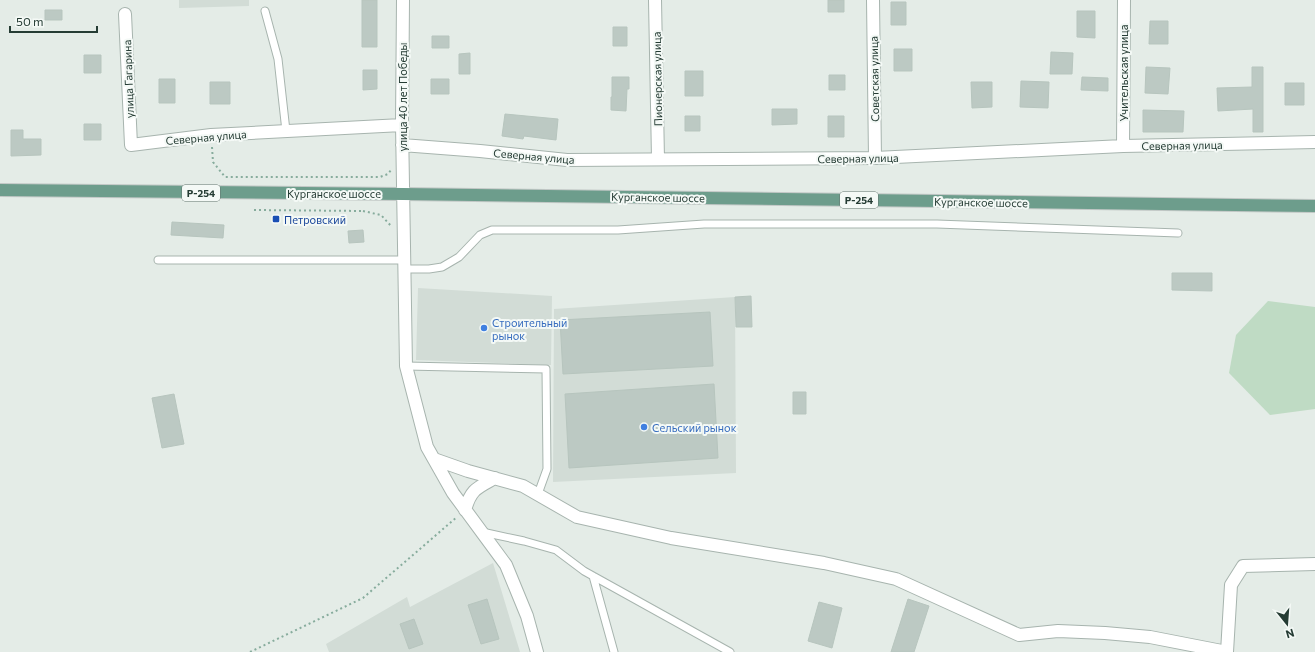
<svg xmlns="http://www.w3.org/2000/svg" width="1315" height="652" font-family="Commissioner,sans-serif">
<rect width="100%" height="100%" fill="#e4ece7"/>
<path fill="#d2dcd6" d="M179 0H249V6L179 8Z
M418 288 552 296 551 365 416 360Z
M735 297 736 473 553 482 554 309Z
M493 563 520 652H329L326 644 407 597 410 607Z"/>
<path fill="#bfdbc4" d="M1268 301 1315 307V409L1270 415 1229 373 1236 335Z"/>
<path fill="#bcc9c3" stroke="#b7c5be" d="M362 0H377V47H362Z
M828 0H844V12H828Z
M891 2H906V25H891Z
M45 10H62V20H45Z
M1077 11H1095V38L1077 37Z
M1150 21H1168V44H1149Z
M613 27H627V46H613Z
M432 36H449V48H432Z
M894 49H912V71H894Z
M1051 52 1073 53 1072 74H1050Z
M470 53V74H459V54Z
M84 55H101V73H84Z
M1146 67 1170 68 1168 94 1145 93Z
M1252 67H1263V132H1253V109L1218 111 1217 88 1252 87Z
M363 70H377V89L363 90Z
M685 71H703V96H685Z
M829 75H845V90H829Z
M612 77H629V89H627L626 111 611 110V97H612Z
M1082 77 1108 78V91L1081 90Z
M159 79H175V103H159Z
M431 79H449V94H431Z
M1021 81 1049 82 1048 108 1020 107Z
M210 82H230V104H210Z
M971 82H992V107L972 108Z
M1285 83H1304V105H1285Z
M772 109H797V124L772 125Z
M1143 110 1184 111 1183 132H1143Z
M505 114 558 119 556 140 524 136 523 139 502 136Z
M685 116H700V131H685Z
M828 116H844V137H828Z
M84 124H101V140H84Z
M11 130H23V139H41V155L11 156Z
M172 222 224 225 223 238 171 235Z
M363 230 364 242 349 243 348 231Z
M1172 273H1212V291L1172 290Z
M751 296 752 327H736L735 297Z
M710 312 713 366 563 374 560 320Z
M714 384 718 458 569 468 565 394Z
M793 392H806V414H793Z
M174 394 184 444 162 448 152 398Z
M487 599 499 639 481 644 468 605Z
M908 599 929 606 914 652H891Z
M819 602 842 608 832 648 808 641Z
M414 619 423 644 409 649 400 624Z"/>
<g fill="none" stroke-linecap="round" stroke-linejoin="round">
<defs>
<path id="lane" d="M265 11 278 59 286 131
M158 260H404
M404 269H429L442 267 459 257 480 235 492 230H618L704 224H937L1178 233
M406 366 546 369 547 469 538 494
M482 532 524 541 556 550 584 571 730 652
M593 576 614 652"/>
<path id="street" d="M403 0 402 125 406 366 427 447 453 493 506 565 527 616 537 652
M655 0 658 159
M873 0 875 158
M125 14 131 145 211 135 402 125
M402 145 480 151 567 160 875 158 1123 146 1315 142
M1123 146 1124 0
M434 459 468 471 523 486 577 517 671 538 824 563 896 579 1019 635 1058 631 1105 633 1150 637 1227 652 1231 585 1243 566 1315 564
M465 510C471 489 477 488 495 478"/>
<path id="primary" d="M0 190 403 194 1315 206"/>
</defs>
<use href="#lane" stroke="#a7b4ae" stroke-width="9"/>
<use href="#street" stroke="#a7b4ae" stroke-width="14"/>
<use href="#primary" stroke="#c2c8c6" stroke-width="14"/>
<path stroke="#87ac9d" stroke-width="2" stroke-dasharray="2 3" stroke-linecap="butt" d="M212 147 213 162 225 177H380L388 174 391 170
M254 210 363 211V210
M363 211 381 215 392 227
M250 652 363 598 457 517"/>
<use href="#lane" stroke="#fff" stroke-width="7"/>
<use href="#street" stroke="#fff" stroke-width="12"/>
<use href="#primary" stroke="#6d9d8c" stroke-width="12"/>
</g>
<rect fill="#1a4fb4" stroke="#f4f9f6" stroke-width="1.5" x="272" y="215" width="8" height="8" rx="2"/>
<g fill="#3f7fe0" stroke="#f4f9f6" stroke-width="1.5">
<circle cx="484" cy="328" r="4"/>
<circle cx="644" cy="427" r="4"/>
</g>
<g text-anchor="middle" dominant-baseline="central" stroke-width="4" stroke-linejoin="round" paint-order="stroke">
<g fill="#f4f9f6" stroke="#63756e" stroke-width="1">
<rect x="182" y="185" width="38" height="16" rx="3"/>
<rect x="840" y="192" width="38" height="16" rx="3"/>
</g>
<g font-size="10" font-weight="bold" fill="#253c34">
<text x="201" y="193">Р-254</text>
<text x="859" y="200">Р-254</text>
</g>
<g font-size="11" fill="#253c34" stroke="#f4f9f6">
<text transform="translate(1123 73) rotate(-90)">Учительская улица</text>
<text transform="translate(128 79) rotate(-92)">улица Гагарина</text>
<text transform="translate(657 79) rotate(-91)">Пионерская улица</text>
<text transform="translate(874 79) rotate(-91)">Советская улица</text>
<text transform="translate(402 97) rotate(-90)">улица 40 лет Победы</text>
<text transform="translate(206 137) rotate(-5)">Северная улица</text>
<text transform="translate(1182 145) rotate(-1)">Северная улица</text>
<text transform="translate(534 156) rotate(5)">Северная улица</text>
<text transform="translate(858 158) rotate(-1)">Северная улица</text>
<text x="334" y="193">Курганское шоссе</text>
<text transform="translate(658 197) rotate(1)">Курганское шоссе</text>
<text transform="translate(981 202) rotate(1)">Курганское шоссе</text>
</g>
<g font-size="11" fill="#164399" stroke="#f4f9f6" text-anchor="start">
<text x="284" y="219">Петровский</text>
</g>
<g font-size="11" fill="#366cbe" stroke="#f4f9f6" text-anchor="start">
<text x="492" y="322">Строительный<tspan x="492" dy="13">рынок</tspan></text>
<text x="652" y="427">Сельский рынок</text>
</g>
</g>
<g transform="translate(1287 624) rotate(163)" stroke="#f4f9f6" stroke-width="3" paint-order="stroke">
<path d="M0-3L7 15L0 10L-7 15Z" fill="#253c34"/>
<text y="-6" font-size="11" font-weight="bold" text-anchor="middle" fill="#253c34">N</text>
</g>
<path d="M10 26v6h87v-6" fill="none" stroke="#253c34" stroke-width="2"/>
<text x="16" y="26" font-size="12" fill="#253c34" stroke="#f4f9f6" stroke-width="3" paint-order="stroke">50 m</text>
</svg>
